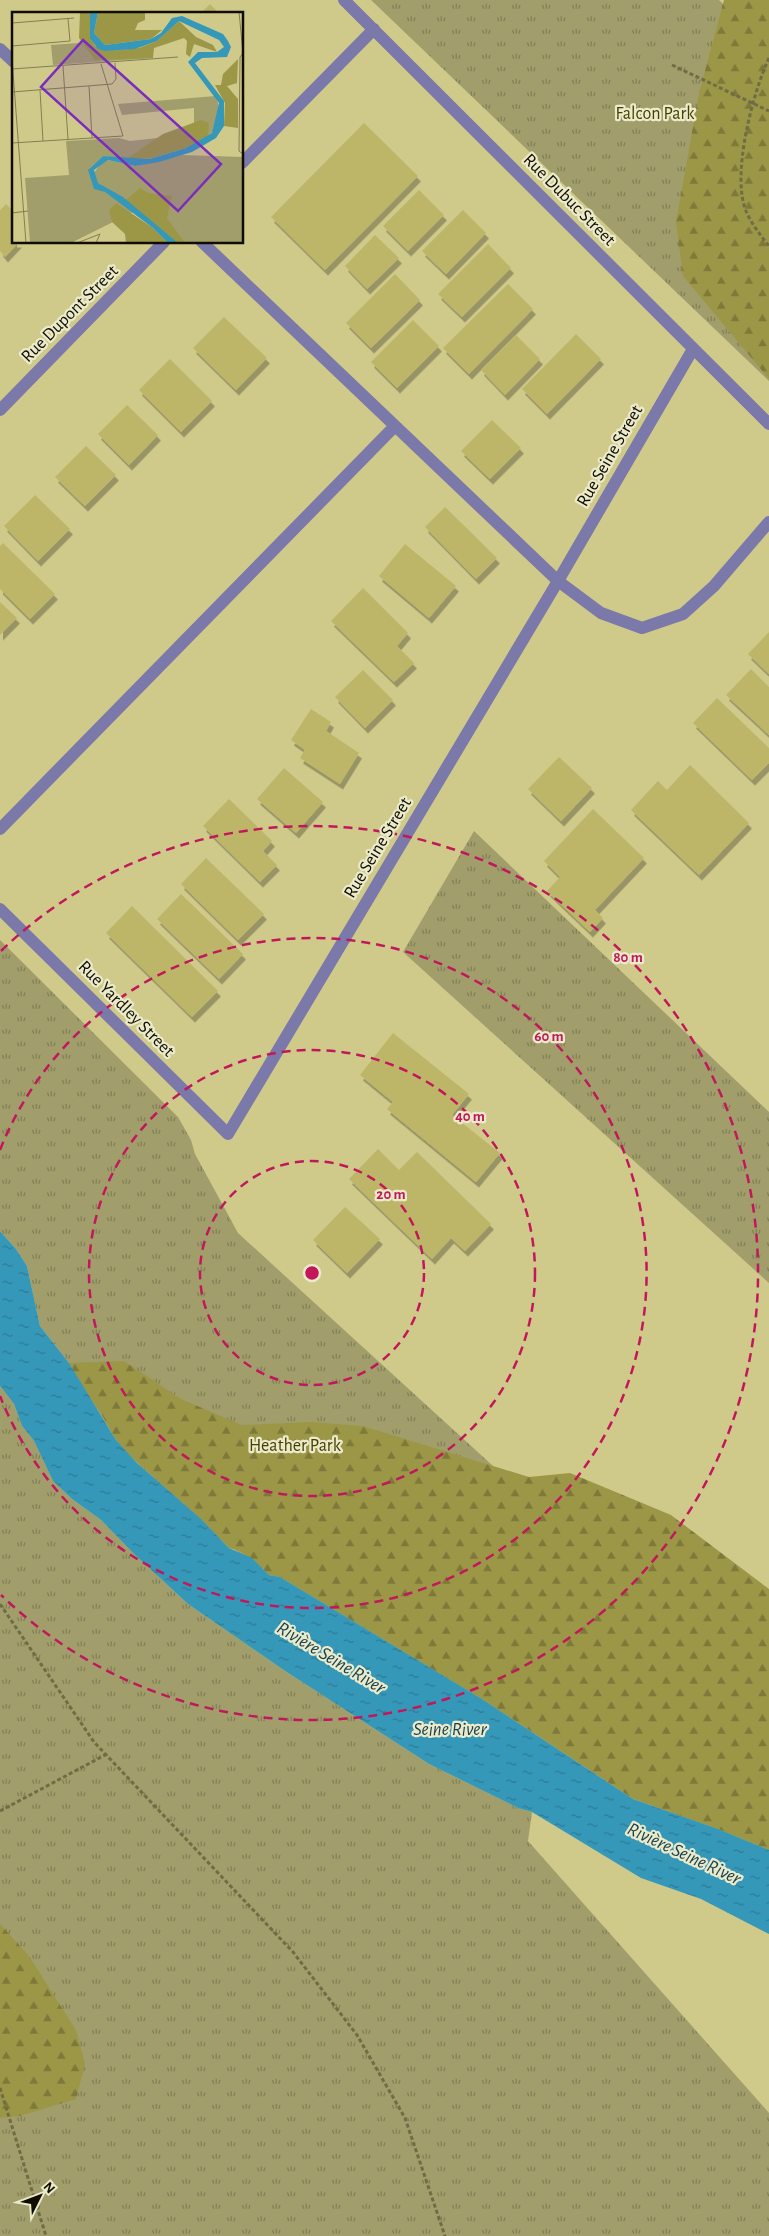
<svg xmlns="http://www.w3.org/2000/svg" width="769" height="2236" font-family="'Alegreya Sans',sans-serif">
<defs>
<pattern id="grass-tufts" width="24" height="20" patternUnits="userSpaceOnUse" patternTransform="scale(1.25)"><rect width="24" height="20" fill="#a19e6c"/><path d="M3 7l-1-3M5 7V3M7 7l1-3M15 17l-1-3M17 17v-4M19 17l1-3" fill="none" stroke="#827f56"/></pattern>
<pattern id="forest-firs" width="22" height="20" patternUnits="userSpaceOnUse" patternTransform="scale(1.25)"><rect width="22" height="20" fill="#9c9647"/><path d="M5 1l3.5 6h-7zM16 11l3.5 6h-7z" fill="#7e7939"/></pattern>
<pattern id="water-ripples" width="26" height="14" patternUnits="userSpaceOnUse" patternTransform="scale(1.25)"><rect width="26" height="14" fill="#3698b9"/><path d="M2 4q2-2 4 0t4 0M15 11q2-2 4 0t4 0" fill="none" stroke="#2c7a94"/></pattern>
<filter id="shadow"><feDropShadow dx="3" dy="5.5" stdDeviation="0" flood-color="#0004"/></filter>
</defs>
<rect width="100%" height="100%" fill="#cfca8a"/>
<path fill="url(#grass-tufts)" d="M371 0H719L769 47V381Z
M474 831 769 1112V1283L403 952Z
M0 940 178 1117 191 1140 195 1154 238 1233 769 1718V1850L718 1829 675 1814 590 1769 482 1699 280 1577 269 1575 220 1539 137 1463 116 1440 69 1363 40 1326 27 1266 16 1249 0 1231Z
M0 1386 14 1404 22 1426 34 1441 53 1481 72 1499 101 1520 135 1555 188 1604 285 1671 429 1764 518 1808 532 1812 528 1841 769 2113V2236H0Z"/>
<path fill="url(#forest-firs)" d="M724 0H769V379L683 276 676 222 699 93Z
M124 1361 181 1399 242 1425 311 1422 363 1426 529 1477 570 1473 671 1515 769 1589V1850L718 1829 633 1799 482 1699 280 1577 269 1575 263 1568 240 1551 229 1548 201 1519 127 1453 116 1440 102 1415 85 1391 69 1363Z
M0 1924 29 1956 76 2030 85 2064 76 2099 20 2116 0 2118Z"/>
<path fill="url(#water-ripples)" d="M0 1231 16 1249 27 1266 40 1326 69 1363 116 1440 137 1463 201 1519 229 1548 252 1558 269 1575 280 1577 482 1699 633 1799 718 1829 769 1850V1934L701 1899 641 1878 532 1812 518 1808 429 1764 285 1671 188 1604 135 1555 101 1520 72 1499 53 1481 34 1441 22 1426 14 1404 0 1386Z"/>
<path fill="#bdb667" filter="url(#shadow)" d="M210 4 220 14H200Z
M364 123 418 176 325 270 271 217Z
M419 190 444 215 408 251 383 226Z
M6 204 14 212V242H19L5 257 0 251V210Z
M463 210 486 233 446 274 422 251Z
M375 235 399 258 367 289 345 266Z
M488 244 511 268 462 317 438 294Z
M395 274 420 300 371 348 346 323Z
M508 284 533 309 469 374 443 348Z
M224 317 267 358 236 390 193 348Z
M413 320 439 346 397 388 371 362Z
M576 334 601 359 547 414 522 389Z
M516 335 540 359 505 395 481 370Z
M170 359 212 401 181 432 139 390Z
M127 405 158 435 129 465 98 434Z
M492 420 521 448 490 479 461 451Z
M86 446 116 475 85 506 55 477Z
M35 495 70 529 38 561 4 526Z
M445 507 497 558 476 579 425 527Z
M3 543 55 594 30 619 0 589V546Z
M405 544 456 586 429 618 379 576Z
M363 588 408 633 397 646 414 663 394 682 331 621Z
M0 602 17 618 0 635Z
M769 632V674L748 654Z
M751 669 769 687V735L726 695Z
M363 670 393 700 365 728 335 697Z
M717 698 769 748V763L752 780 693 723Z
M311 709 331 722 326 731 359 753 340 784 300 758 305 750 291 740Z
M559 757 592 788 561 821 528 789Z
M690 765 749 823 699 875 631 810 658 781 667 790Z
M284 768 323 802 296 833 257 799Z
M229 799 272 841 263 851 277 865 260 882 203 826Z
M593 809 644 858 595 910 603 918 590 932 547 891 560 877 544 861Z
M206 858 264 914 238 940 181 884Z
M181 894 243 954 219 979 157 919Z
M132 906 218 991 192 1017 106 933Z
M393 1033 469 1094 452 1115 500 1153 476 1182 387 1109 393 1102 360 1075Z
M378 1149 399 1170 417 1152 491 1224 465 1251 451 1238 432 1259 349 1179Z
M345 1207 380 1239 347 1273 313 1240Z"/>
<g fill="none" stroke-linecap="round" stroke-linejoin="round">
<path stroke="#706c45" stroke-width="3" stroke-dasharray="4 2.5" stroke-linecap="butt" d="M769 58C753 92 731 175 746 211 751 223 761 236 769 246
M672 65 769 111
M0 1604 94 1742 293 1952 357 2035 405 2118 445 2236
M0 1811 105 1755
M0 2088 46 2236"/>
<path stroke="#7a79a9" stroke-width="12" d="M0 49 14 62
M202 242 558 581
M0 829 395 426"/>
<path stroke="#7a79a9" stroke-width="12" d="M344 0 769 424
M242 163 374 29
M0 410 164 242
M558 581 601 613 642 628 683 614 714 586 769 522
M0 909 228 1134 558 581 693 349"/>
</g>
<g fill="none" stroke="#c2185b" stroke-width="2.5" stroke-dasharray="9 6">
<circle cx="312" cy="1273" r="112"/>
<circle cx="312" cy="1273" r="223"/>
<path d="M0 1150A335 335 0 1 1 0 1396"/>
<path d="M1 951A447 447 0 1 1 1 1595"/>
</g>
<g text-anchor="middle" dominant-baseline="central" stroke-width="4.5" stroke-linejoin="round" paint-order="stroke">
<g font-size="18" fill="#464000" stroke="#ebeaca">
<text x="655" y="114">Falcon Park</text>
<text x="295" y="1446">Heather Park</text>
</g>
<g font-size="18" fill="#100d00" stroke="#ebeaca">
<text transform="translate(569 200) rotate(45)">Rue Dubuc Street</text>
<text transform="translate(70 314) rotate(-45)">Rue Dupont Street</text>
<text transform="translate(610 456) rotate(-60)">Rue Seine Street</text>
<text transform="translate(378 848) rotate(-59)">Rue Seine Street</text>
<text transform="translate(126 1009) rotate(45)">Rue Yardley Street</text>
</g>
<g font-size="19" font-style="italic" fill="#153f4e" stroke="#ebeaca">
<text transform="translate(331 1658) rotate(31)">Rivière Seine River</text>
<text x="450" y="1729">Seine River</text>
<text transform="translate(684 1854) rotate(25)">Rivière Seine River</text>
</g>
</g>
<g transform="translate(12 12)">
<rect width="231" height="231" fill="#cfca8a"/>
<path d="M81 30 83 34 141 46 41 53 39 33ZM204 84 207 95 204 117 196 124 174 136 124 148 91 144 78 156 82 161 88 152 96 148 123 154 170 143 231 145V231H166L125 198 59 231H18L13 166 57 163 54 129 107 126 118 129 182 122V96L110 103 106 92Z" fill="#a19e6c"/>
<path d="M68 0H78V23L83 34 98 39 127 36 145 29 167 9 184 25 201 33 205 40 182 32 178 45 174 42 175 29 172 26 142 36 141 46 83 48 67 26ZM86 0H133V8L126 11 123 18H150L139 27 93 33 82 21ZM226 47 225 71 215 74 226 87V116L212 114 213 91 203 73H209L211 62ZM189 108 197 111 196 124 174 136 137 147 116 146 151 122ZM128 176 136 181 160 184 155 206 173 231H166L116 193 114 188ZM104 191 141 216 156 231H114L113 222 100 210 97 198Z" fill="#9c9647"/>
<path d="M78 0H86L82 21 93 33 139 27 149 21 160 6 170 4 211 22 216 29 219 35 215 45 190 46 183 51 212 89V114L204 126 180 140 147 150 123 154 96 148 82 158 86 171 111 185 166 231H156L141 216 93 180 82 177 76 158 91 144 137 147 174 136 200 121 207 91 176 50 186 40H205L212 35 207 28 167 9 145 29 123 37 93 39 86 37 78 26Z" fill="#3698b9"/>
<path fill="none" stroke="#837e53" stroke-width="1" d="M227 0 231 41M0 11 62 6M0 34 58 29 56 7M232 40 228 45 227 139 232 143M0 47 14 231M51 54 56 127M0 57 166 45M77 74 80 126M28 78 31 129M0 80 100 72 104 67 103 51M0 131 111 124 89 52M0 201 16 199M65 231 88 222 84 231"/>
<path fill="#7b2cbf" fill-opacity="0.15" stroke="#7b2cbf" stroke-width="2.5" d="M71 28 209 152 166 199 29 75Z"/>
<rect width="231" height="231" fill="none" stroke="#100d00" stroke-width="2.5"/>
</g>
<circle cx="312" cy="1273" r="8" fill="#c2185b" stroke="#ebeaca" stroke-width="2.5"/>
<g font-size="15" text-anchor="middle" font-weight="bold" fill="#c2185b" stroke="#ebeaca" stroke-width="4.5" stroke-linejoin="round" paint-order="stroke">
<text x="628" y="962">80 m</text>
<text x="549" y="1041">60 m</text>
<text x="470" y="1121">40 m</text>
<text x="391" y="1199">20 m</text>
</g>
<g transform="translate(40 2196) rotate(48)" stroke="#ebeaca" stroke-width="4" paint-order="stroke">
<path d="M0-4L9 19L0 12L-9 19Z" fill="#100d00"/>
<text y="-8" font-size="14" font-weight="bold" text-anchor="middle" fill="#100d00">N</text>
</g>
</svg>
